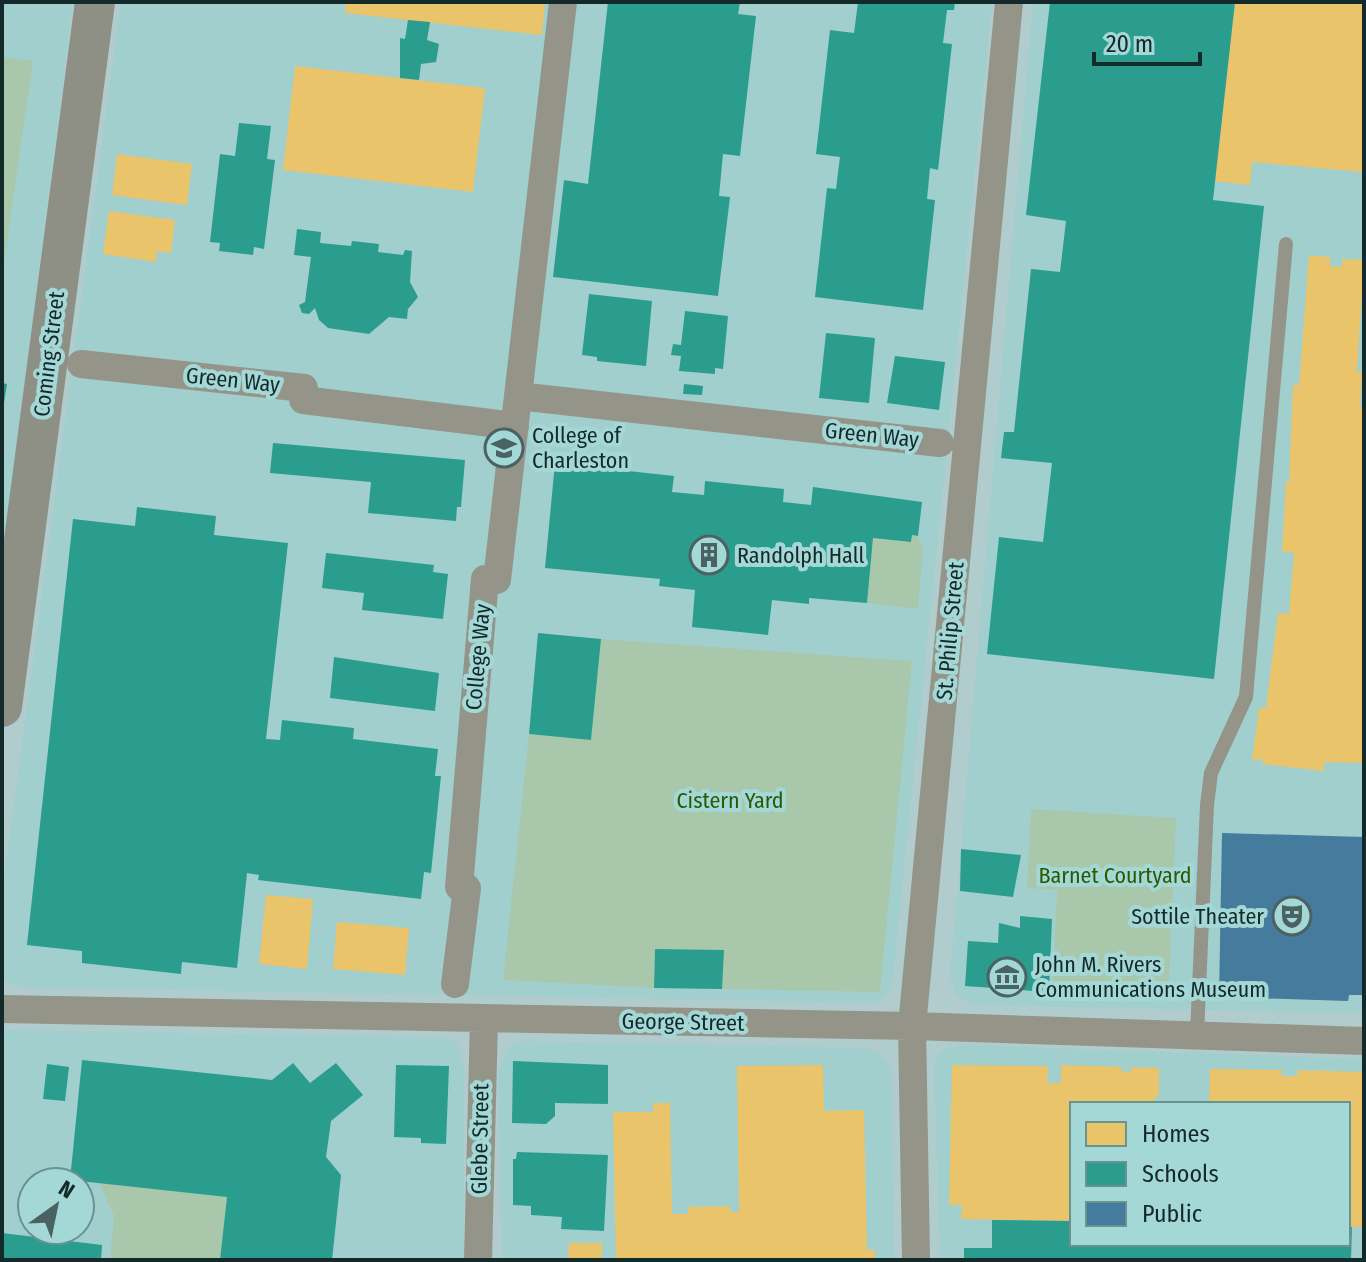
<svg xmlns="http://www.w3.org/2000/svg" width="1366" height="1262" font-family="'Fira Sans Condensed',sans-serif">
<rect width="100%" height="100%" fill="#b0cccc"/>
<path fill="#a0cfce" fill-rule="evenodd" d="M2 2H73L2 561Z
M121 2H992L893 977 890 991 878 1003 18 987 2 979V894Z
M1033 2H1364V1013L972 1005 956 995 950 977Z
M2 1030 446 1038 457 1043 464 1072V1260H2ZM32 1182H80V1230H32Z
M521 1041 867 1048 880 1055 891 1071 894 1260H502L498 1072 510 1046Z
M962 1045 1364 1059V1260H940L934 1063 944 1049ZM1072 1104H1348V1244H1072Z"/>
<path fill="#a9c8ab" d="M2 57 33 61 4 262H2Z
M912 535 918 536 923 549 918 609 867 603 873 538 910 542Z
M601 639 912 661 880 992 722 989 723 950 655 949 654 988 503 980 529 734 591 740Z
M1031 809 1176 818 1168 1001 1052 997 1057 890 1027 888Z
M99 1183 227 1197 220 1260H110L114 1216Z"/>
<path fill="#e9c46a" d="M346 2H545L542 35 345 13Z
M1235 2H1364L1362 172 1252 162 1250 185 1214 181Z
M295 66 485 88 473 192 283 170Z
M117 154 192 164 187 205 112 195Z
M109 211 175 220 171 253 157 251 156 262 103 254Z
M1309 255 1330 257V266L1342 267V259L1364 260 1357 372H1362L1360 407H1364V763L1324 762V771L1262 764 1263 759 1252 760 1259 708H1266L1278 613 1289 614 1294 553 1282 551 1286 482H1289L1293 385H1299Z
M266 895 313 899 307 969 259 964Z
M337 922 409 928 405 975 333 969Z
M823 1065 824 1111 864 1110 867 1250H875V1260H616L613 1112H653V1103H670L672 1214H688V1207L730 1206V1212H739L737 1066Z
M952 1065 1048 1066 1047 1083H1061V1065L1121 1067V1071L1131 1072V1067L1159 1068V1096H1155V1104H1072V1221L961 1219 962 1205H949Z
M1210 1069 1282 1070 1281 1076H1297L1298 1070 1364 1072V1227H1348V1104H1209Z
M569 1243H602V1260H568Z"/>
<path fill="#2a9d8f" d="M608 2H740L738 14 756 16 740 156 723 154 719 196 730 197 718 296 553 277 564 180 588 184Z
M858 2H955L954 10H947L943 43 952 44 938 170 930 168 927 199 935 200 923 310 815 297 827 188 836 189 840 157 816 154 830 30 854 33Z
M1050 2H1235L1213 200 1264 206 1214 679 987 654 999 537 1043 542 1052 463 1001 458 1004 432H1014L1031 269 1060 272 1066 221 1026 215Z
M408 20 430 22 427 40 439 44 436 62 421 64 419 80 400 78V38L405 39Z
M239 123 271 126 267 159 275 160 264 249 254 247 253 255 219 251 220 243 210 242 220 154 235 156Z
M297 229 321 232 320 243 351 246 352 241 379 244 378 252 403 255 405 250 412 251 410 282 418 297 408 309 407 319 389 317 369 334 328 328 319 320 315 308 309 314 302 313 299 305 305 302 311 257 294 255Z
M589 294 652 301 646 366 597 361V357L582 355Z
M685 311 728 316 723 369 715 368V374L679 371 681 356 671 355 673 344 681 345Z
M826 333 875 338 869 403 819 398Z
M895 356 945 362 939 410 887 403Z
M2 383 7 384 4 403H2Z
M684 384 703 386 702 395 683 394Z
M273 443 465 460 461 507H457L456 521 368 513 371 482 270 473Z
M555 463 674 476 672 492 704 495 705 481 784 489 783 502 811 505 813 487 922 502 918 536 912 535 911 542 873 538 867 603 809 598V604L772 600 768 635 692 627 695 590 659 586 660 579 545 568Z
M137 507 216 516 214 535 288 543 266 739 280 740 282 720 354 728 353 739 438 749 435 776H441L431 873 424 872 421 899 258 880 259 875 247 873 237 968 182 962 181 974 82 963V951L27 945 73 519 135 526Z
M326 553 434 565 433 572 448 574 443 619 362 610 364 593 322 588Z
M538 633 601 639 591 740 529 734Z
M334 657 439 673 435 711 330 698Z
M961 849 1021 855 1013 897 960 891Z
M1020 916 1052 919 1049 992 965 986 968 941 998 943 999 923 1020 928Z
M655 949 724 950 722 989 654 988Z
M82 1060 272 1080 293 1063 310 1083 336 1063 363 1095 331 1121 326 1157 341 1175 332 1260H220L227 1197 70 1180Z
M513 1061 608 1065V1104L555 1103V1116L546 1124 512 1123Z
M47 1064 69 1067 65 1101 43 1099Z
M396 1065 449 1066 446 1144 421 1143V1138L394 1137Z
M517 1152 608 1155 604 1231 561 1229 562 1217 531 1215V1206L513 1205V1159H516Z
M992 1220 1072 1221V1244H1348V1227H1352L1351 1260H964V1248H992Z
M2 1233 102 1245 101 1260H2Z"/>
<path fill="#457b9d" d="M1222 833 1364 837V995H1349L1348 1001 1219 997Z"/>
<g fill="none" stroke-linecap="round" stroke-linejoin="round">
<path stroke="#949489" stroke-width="14" d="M1197 1035 1207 805 1211 773 1246 697 1286 244"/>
<path stroke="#949489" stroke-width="28" d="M81 364 304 388 303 400 515 426
M518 396 940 443
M455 984 467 888 459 887 485 579 497 580 563 2
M2 1009 912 1026 1364 1041
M478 1260 484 1019
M916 1260 912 1026 1009 2"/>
<path stroke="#8e9085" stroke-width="40" d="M2 707 95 2"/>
</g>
<defs>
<symbol id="university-ring" viewBox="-11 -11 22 22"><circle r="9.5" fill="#a4d8d7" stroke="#4b6262" stroke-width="1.5"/><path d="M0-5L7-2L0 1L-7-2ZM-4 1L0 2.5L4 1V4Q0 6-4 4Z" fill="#4b6262"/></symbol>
<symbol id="building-ring" viewBox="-11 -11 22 22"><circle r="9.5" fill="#a4d8d7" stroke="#4b6262" stroke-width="1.5"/><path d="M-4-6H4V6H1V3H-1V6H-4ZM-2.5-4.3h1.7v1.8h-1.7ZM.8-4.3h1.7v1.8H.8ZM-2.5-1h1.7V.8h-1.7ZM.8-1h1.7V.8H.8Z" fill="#4b6262"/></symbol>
<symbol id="theatre-ring" viewBox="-11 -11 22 22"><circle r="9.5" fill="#a4d8d7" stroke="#4b6262" stroke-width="1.5"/><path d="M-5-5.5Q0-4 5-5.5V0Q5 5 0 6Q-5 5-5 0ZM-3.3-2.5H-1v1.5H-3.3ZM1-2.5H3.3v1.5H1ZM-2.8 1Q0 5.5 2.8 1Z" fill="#4b6262"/></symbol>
<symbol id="museum-ring" viewBox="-11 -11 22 22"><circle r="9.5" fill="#a4d8d7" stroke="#4b6262" stroke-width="1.5"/><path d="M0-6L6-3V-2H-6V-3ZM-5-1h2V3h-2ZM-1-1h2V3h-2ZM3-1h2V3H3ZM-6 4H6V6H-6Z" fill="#4b6262"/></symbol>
</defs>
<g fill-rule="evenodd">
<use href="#university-ring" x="482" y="426" width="44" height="44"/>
<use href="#building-ring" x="687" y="533" width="44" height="44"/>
<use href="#theatre-ring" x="1270" y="894" width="44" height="44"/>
<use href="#museum-ring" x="985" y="955" width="44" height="44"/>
</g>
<g text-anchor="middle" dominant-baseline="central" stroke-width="8" stroke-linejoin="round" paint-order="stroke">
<g font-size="22" fill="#142929" stroke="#a4d8d7">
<text transform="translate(49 354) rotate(-83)">Coming Street</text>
<text transform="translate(233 380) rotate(6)">Green Way</text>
<text transform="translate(872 435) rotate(6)">Green Way</text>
<text transform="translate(950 631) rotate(-85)">St. Philip Street</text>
<text transform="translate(478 657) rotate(-85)">College Way</text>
<text transform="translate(683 1022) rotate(1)">George Street</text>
<text transform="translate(480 1139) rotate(-89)">Glebe Street</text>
</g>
<g font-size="22" fill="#142929" stroke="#a4d8d7" text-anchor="start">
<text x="532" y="435">College of<tspan x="532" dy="25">Charleston</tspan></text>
<text x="737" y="555">Randolph Hall</text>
<text x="1264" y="916" text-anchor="end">Sottile Theater</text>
<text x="1035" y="964">John M. Rivers<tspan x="1035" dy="25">Communications Museum</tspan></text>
</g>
<g font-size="22" fill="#2b5900" stroke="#a4d8d7">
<text x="730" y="800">Cistern Yard</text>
<text x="1115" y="875">Barnet Courtyard</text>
</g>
</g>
<rect width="1366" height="1262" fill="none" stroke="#142929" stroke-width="8"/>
<rect x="1070" y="1102" width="280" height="144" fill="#a4d8d7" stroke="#6a9291" stroke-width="2"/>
<rect x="1086" y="1122" width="40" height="24" fill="#e9c46a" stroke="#6a9291" stroke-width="2"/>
<text x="1142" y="1142" font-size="24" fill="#142929">Homes</text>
<rect x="1086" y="1162" width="40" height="24" fill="#2a9d8f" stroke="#6a9291" stroke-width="2"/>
<text x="1142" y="1182" font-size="24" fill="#142929">Schools</text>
<rect x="1086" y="1202" width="40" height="24" fill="#457b9d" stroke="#6a9291" stroke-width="2"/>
<text x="1142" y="1222" font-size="24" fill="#142929">Public</text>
<g transform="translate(56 1206) rotate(33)"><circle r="38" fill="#a4d8d7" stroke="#6a9291" stroke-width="2"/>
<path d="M0-6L14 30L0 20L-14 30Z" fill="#4b6262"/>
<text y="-12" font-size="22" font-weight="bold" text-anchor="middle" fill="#142929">N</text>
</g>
<path d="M1094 52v12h106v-12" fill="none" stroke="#142929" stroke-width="4"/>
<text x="1106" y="52" font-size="24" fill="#142929" stroke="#a4d8d7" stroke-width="6" paint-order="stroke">20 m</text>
</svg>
